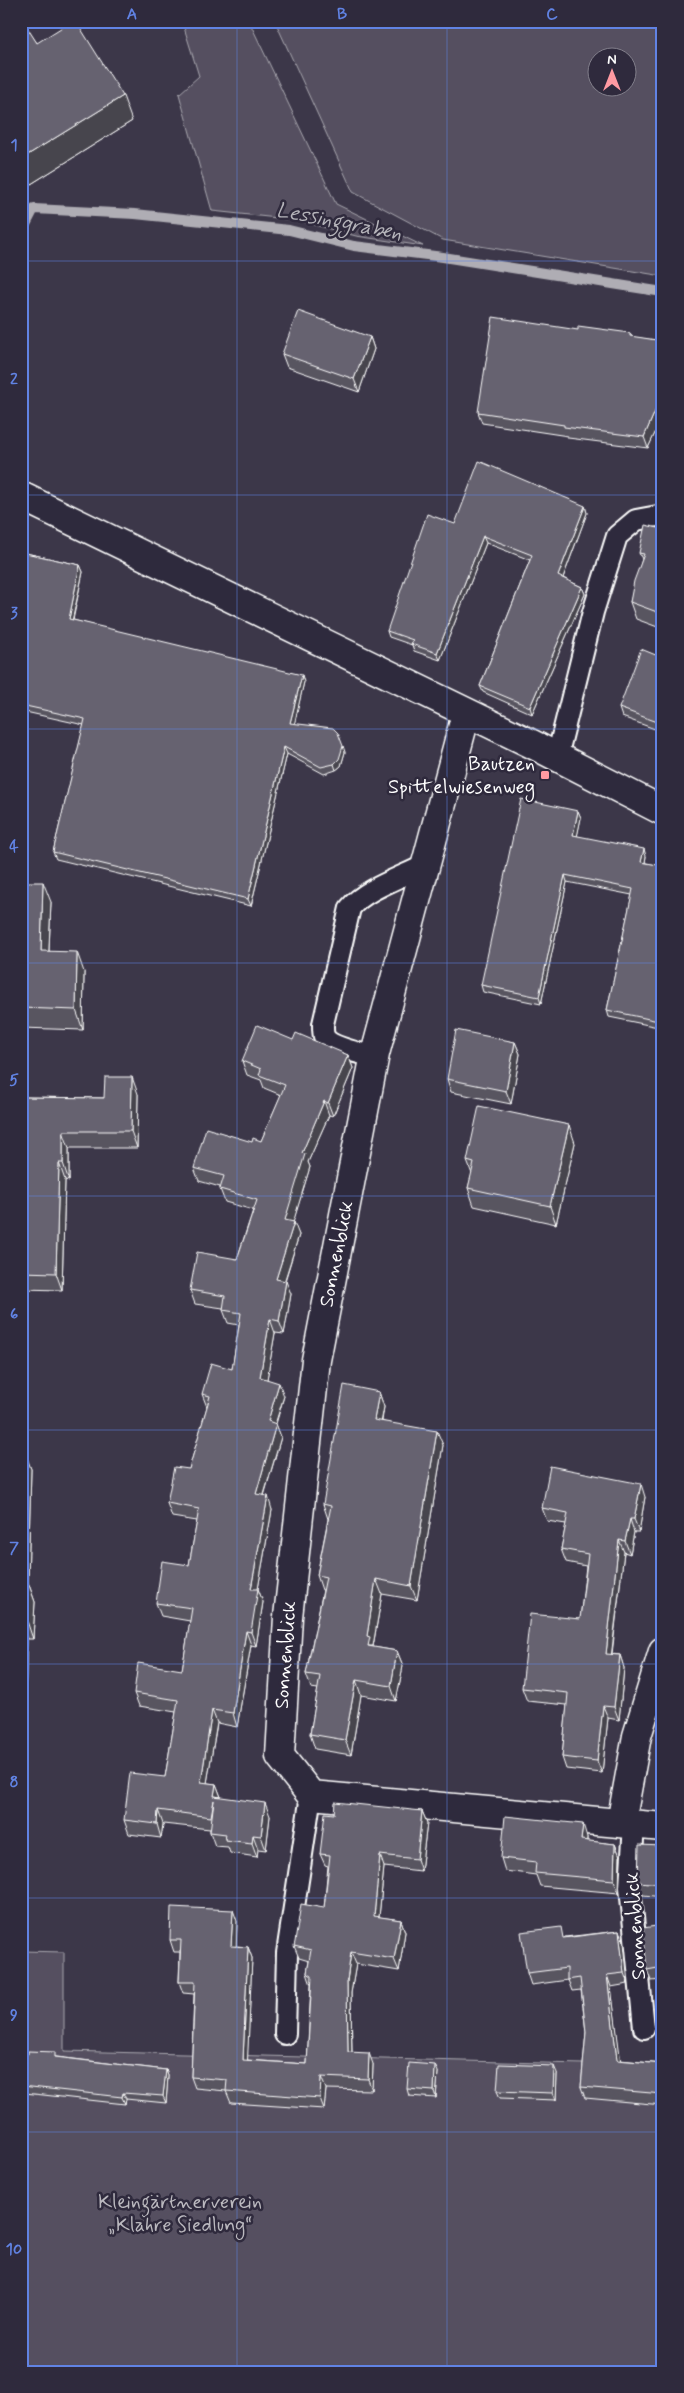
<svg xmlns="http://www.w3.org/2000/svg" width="684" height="2393" font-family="Mynerve,sans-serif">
<rect width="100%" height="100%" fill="#3c3749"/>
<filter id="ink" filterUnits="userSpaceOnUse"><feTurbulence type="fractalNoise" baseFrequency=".02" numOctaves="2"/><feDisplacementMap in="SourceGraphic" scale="10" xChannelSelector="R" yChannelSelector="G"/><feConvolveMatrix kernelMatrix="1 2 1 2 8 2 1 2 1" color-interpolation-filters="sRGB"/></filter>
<g filter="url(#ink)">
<path fill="#555060" stroke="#aaa8b0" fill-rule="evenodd" d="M182 21H249L336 204 423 246 356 236 296 220 212 211 179 94 199 76Z
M275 21H663V276L443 240 353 192ZM596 58H626V88H596Z
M21 1951 64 1952V2051L663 2066V2372H21Z"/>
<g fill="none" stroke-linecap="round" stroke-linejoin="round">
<path stroke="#afadb4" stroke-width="10" d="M21 234 34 209 135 214 289 230 354 246 443 257 663 292"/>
<defs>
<path id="service" d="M557 757 593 612 617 536 636 520 663 515
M375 1057C363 1054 329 1047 324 1036 323 1033 323 1027 323 1024L350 908C365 889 403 877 425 865
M634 1824 630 1887 644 2028
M285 2034 287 1953 311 1795"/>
<path id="minor" d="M21 496 532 744 663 811
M466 714 375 1054 316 1360 288 1617 280 1756 311 1795 663 1827
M621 1823 637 1736 663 1651"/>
</defs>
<use href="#service" stroke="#fff" stroke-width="24"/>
<use href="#minor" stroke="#fff" stroke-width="31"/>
<use href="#service" stroke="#2f2a3d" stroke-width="20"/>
<use href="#minor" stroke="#2f2a3d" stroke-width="28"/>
</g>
<path fill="#585460" stroke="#fff" d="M21 21 37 43 132 121 31 184 21 170Z
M578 330 630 333 632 337 663 341V416L648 448 568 438V436L482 423 478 412Z
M370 337 374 349 359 392 287 367 282 354Z
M585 506 587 513 563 578 582 587 585 594 532 714 483 692 480 686 530 560 486 543 440 660 414 651 412 645 389 637 387 631 455 524Z
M663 529V629L636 619 630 602 642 559 639 553Z
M21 552 80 565 83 572 73 620 304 682 294 724 345 752 341 766 336 770 324 774 287 754 251 906 56 859 53 852 84 725 21 711Z
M663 658V732L622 717 619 708Z
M578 811 581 818 577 836 646 856 645 863 663 866V1028L609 1017 607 1010 632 895 567 882 541 1004 483 992 481 985Z
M21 882 51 902 49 951 84 972 83 1030 21 1028Z
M293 1040 348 1055 353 1068 333 1116 329 1115 308 1162 310 1167 293 1222 299 1235 285 1281 291 1294 284 1334 275 1333 267 1379 284 1396 276 1424 281 1437 264 1496 272 1510 258 1589 263 1602 256 1646 251 1645 237 1727 217 1723 207 1783 216 1784 221 1797 270 1816 266 1850 258 1849 257 1857 230 1853 228 1847 215 1846 210 1832V1829L163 1824 161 1838 129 1834 124 1820 165 1777 176 1712 139 1706 134 1693 182 1670 190 1621 161 1616 156 1603 189 1565 197 1521 172 1517 167 1503 189 1469 207 1407 202 1394 232 1369 239 1325 228 1323 223 1310V1308L195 1304 190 1290 237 1259 253 1210 225 1202 220 1189V1187L199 1181 194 1168 252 1142 261 1141 281 1095 264 1088 261 1080 247 1075 242 1061Z
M515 1042 520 1054 511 1104 451 1092 447 1079Z
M138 1094 137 1148H69V1181L65 1180 62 1290 21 1289V1097L104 1098Z
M575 1143 556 1224 474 1206 468 1188 472 1174 467 1161Z
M379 1392 384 1407 382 1421 443 1445 417 1600 382 1594 373 1647 397 1651 403 1666 396 1701 361 1695 351 1755 315 1749 310 1734 318 1689 311 1688 306 1674 323 1590H322L317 1575 328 1519 323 1504Z
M21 1449 31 1469 28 1582 35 1602 33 1639H27L24 1729H21Z
M645 1497 639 1532H634L630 1554 624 1552 612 1654 620 1655 624 1668 619 1720 608 1718 602 1773 566 1769 562 1757 567 1705 527 1701 522 1688 580 1619 586 1566 566 1562 561 1549 566 1524 547 1521 542 1508Z
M422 1811 427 1823 421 1871 384 1867 379 1917 401 1920 405 1932 399 1971 356 1964 351 1993 352 2052 373 2064 372 2090 326 2089 324 2109 231 2103 226 2091 195 2088 191 2077 194 1994 183 1993 179 1982 180 1952H174L170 1940 237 1921 236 1946 248 1947 252 1958 247 2060 307 2064 311 1985 307 1973 309 1961 299 1958 294 1946 324 1908 328 1866 325 1865 320 1854 334 1814Z
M587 1837V1841L615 1844 620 1856 619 1893 540 1886 536 1875 505 1871 501 1858Z
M663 1846V1897L643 1895 638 1882Z
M663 1925V1980L651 1981 647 1970Z
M619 1931 624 1942 628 1984 611 1987 620 2060 663 2064V2105L585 2098 581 2087 586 2032 581 1990 572 1991 568 1980 531 1985 527 1973 565 1937Z
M21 2054 57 2057 166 2070 168 2076 166 2103 126 2099 125 2104 25 2093 24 2119H21Z
M438 2072 436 2098 409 2096 407 2089Z
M557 2073 556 2100 500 2098 497 2091Z"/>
<path fill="#47454e" stroke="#fff" d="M123 96 132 121 31 184 21 159Z
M370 337 374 349 359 392 354 379Z
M659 402 663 412V416L648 448 644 437Z
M585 506 587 513 561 583 558 576Z
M483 536 486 543 440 660 437 653Z
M80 565 83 572 71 626 69 619Z
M582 587 585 594 532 714 530 707Z
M663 595V628L657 612Z
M302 675 304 682 293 730 290 723Z
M343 746 345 752 341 766 336 770 334 764Z
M284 747 287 754 251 906 248 899Z
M578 811 581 818 576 842 573 835Z
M644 849 646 856 644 869 641 862Z
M565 875 567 882 541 1004 539 997Z
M43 882 51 902 48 971 41 951Z
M77 952 84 972 83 1030 76 1010Z
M515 1042 520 1054 511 1104 506 1091Z
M348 1055 353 1068 333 1116 328 1103Z
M132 1077 138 1094 137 1148 131 1131Z
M324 1101 329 1115 308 1162 310 1167 290 1233 285 1220 302 1153Z
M569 1125 575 1143 556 1224 550 1206Z
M63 1131 69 1148V1181L63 1163Z
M59 1163 65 1180 62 1290 56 1273Z
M294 1222 299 1235 281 1292 276 1279Z
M286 1281 291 1294 284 1334 279 1321Z
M270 1319 275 1333 265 1391 260 1377Z
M279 1383 284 1396 272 1434 268 1421Z
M379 1392 384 1407 379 1434 374 1420Z
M276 1424 281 1437 260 1508 256 1494Z
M437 1431 443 1445 417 1600 411 1586Z
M24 1449 31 1469 28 1582 35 1602 33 1639 26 1618 21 1587V1529Z
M641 1484 645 1497 639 1532 634 1519Z
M268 1496 272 1510 258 1589 263 1602 256 1646 251 1632V1589Z
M630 1519 634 1532 630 1554 625 1541Z
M619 1540 624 1552 610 1666 606 1654Z
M376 1579 382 1594 373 1646H368L367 1636Z
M21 1624 27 1639 24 1729 21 1722Z
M246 1631 251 1645 237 1727 233 1713Z
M397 1651 403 1666 396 1701 391 1686Z
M620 1655 624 1668 619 1720 614 1707Z
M356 1680 361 1695 351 1755 345 1740Z
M603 1706 608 1718 602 1773 597 1761Z
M212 1710 217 1723 205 1795 201 1782Z
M216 1784 221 1797 214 1796Z
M265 1803 270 1816 266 1850 261 1836Z
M158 1810 163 1824 161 1838 157 1824Z
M422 1811 427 1823 421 1871 417 1859Z
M583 1824 587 1837 586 1853 581 1840Z
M253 1835 258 1849 257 1857 252 1843Z
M615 1844 620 1856 619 1893 614 1880Z
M380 1855 384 1867 378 1927 374 1916Z
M233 1910 237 1921 236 1958 231 1946Z
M401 1920 405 1932 399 1971 394 1959Z
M619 1931 624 1942 628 1984 624 1973Z
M248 1947 252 1958 247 2072 243 2060Z
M351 1952 356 1964 351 1993 352 2063 348 2052 347 1981Z
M607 1975 611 1987 622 2071 617 2060Z
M369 2053 373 2064 372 2090 368 2079Z
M435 2065 438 2072 436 2098 434 2091Z
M554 2066 557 2073 556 2100 553 2093Z
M166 2070 168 2076 166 2103 163 2096Z
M321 2077 326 2089 324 2109 320 2098Z
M22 2086 25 2093 24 2119 22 2112Z
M123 2093 126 2099 125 2104 122 2097Z"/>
<path fill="#666270" stroke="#fff" d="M21 21H23L37 43 72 21H76L123 96 21 159Z
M298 311 370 337 354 379 282 354Z
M493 317 578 330V326L630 333V336L663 341V403L659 402 644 437 564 427V425L478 412Z
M479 461 585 506 558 576 582 587 530 707 480 686 532 555 483 536 437 653 411 644 413 640 387 631 427 514 455 524Z
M645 525 663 529V595L657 612 630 602 634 581 644 554 639 553Z
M21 552 80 565 69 619 302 675 290 723 333 728 338 733 343 746 339 759 334 764 321 767 284 747 248 899 53 852 85 719 21 705Z
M641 649 663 658V724L619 708Z
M521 799 578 811 573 835 644 849 641 862 663 866V1022L607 1010 633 889 565 875 539 997 481 985Z
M21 882H43L41 951 77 952 76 1010 21 1008Z
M257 1025 293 1040 296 1033 348 1055 328 1103 324 1101 302 1153 305 1154 285 1220 294 1222 276 1279 286 1281 279 1321 270 1319 260 1377 279 1383 268 1421 276 1424 256 1494 268 1496 251 1589H258L251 1632 246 1631 233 1713 212 1710 201 1782 216 1784 214 1796 265 1803 261 1836 253 1835 252 1843 225 1840 226 1834 210 1832 214 1800 211 1817 158 1810 157 1824 124 1820 130 1773 165 1777 178 1700 134 1693 138 1663 182 1670 192 1608 156 1603 162 1561 189 1565 199 1509 167 1503 174 1467 189 1469 210 1396 202 1394 211 1363 232 1369 241 1313 223 1310 225 1296 190 1290 197 1252 237 1259 257 1200 220 1189 224 1176 194 1168 206 1128 252 1142 253 1138 261 1141 285 1085 259 1075 261 1069 242 1061Z
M456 1030 515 1042 506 1091 447 1079Z
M105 1077H132L131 1131H63V1163H59L56 1273 21 1272V1097L104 1098Z
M479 1106 569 1125 550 1206 468 1188 474 1163 467 1161Z
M344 1385 379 1392 374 1420 437 1431 411 1586 376 1579 367 1636 370 1637 368 1646 397 1651 391 1686 356 1680 345 1740 310 1734 320 1676 306 1674 326 1577 317 1575 331 1506 323 1504Z
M21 1449H24L21 1529Z
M550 1466 641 1484 634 1519H630L625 1541 619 1540 606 1654 620 1655 614 1707 603 1706 597 1761 562 1757 568 1693 522 1688 530 1614 580 1619 588 1554 561 1549 568 1513 542 1508Z
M21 1582H28L26 1618H21Z
M335 1802 422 1811 417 1859 380 1855 374 1916 401 1920 394 1959 351 1952 347 1981 348 2052 369 2053 368 2079 321 2077 320 2098 226 2091 227 2080 191 2077 195 1982H179L181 1940H170L171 1907 233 1910 231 1946 248 1947 243 2060 307 2064 312 1976 307 1973 311 1950 294 1946 295 1942 301 1904 324 1908 330 1855 320 1854 325 1813 334 1814Z
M505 1816 583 1824 581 1840 615 1844 614 1880 535 1873 536 1862 501 1858Z
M639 1845 663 1846V1884L638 1882Z
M663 1925V1967L647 1970 643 1928Z
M561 1927 563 1938 619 1931 624 1973 607 1975 617 2060 663 2064V2094L581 2087 586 2032 580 1978 567 1980V1968L527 1973 521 1932Z
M28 2051 55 2052V2057L166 2070 163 2096 123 2093 122 2097 22 2086 21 2112V2054H28Z
M409 2063 435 2065 434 2091 407 2089Z
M499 2064 554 2066 553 2093 497 2091Z"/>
</g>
<path fill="none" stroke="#6183e4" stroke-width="1" stroke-opacity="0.55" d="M237 21V2372M447 21V2372M21 261H663M21 495H663M21 729H663M21 963H663M21 1196H663M21 1430H663M21 1664H663M21 1898H663M21 2132H663"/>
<rect fill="#ff9aa2" stroke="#2f2a3d" stroke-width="2" x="540" y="770" width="10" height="10" rx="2.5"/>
<g text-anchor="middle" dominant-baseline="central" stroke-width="5" stroke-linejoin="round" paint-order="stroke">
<g font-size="20" fill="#fff" stroke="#2f2a3d" text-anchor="end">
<text x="535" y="764">Bautzen<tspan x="535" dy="23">Spittelwiesenweg</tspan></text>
</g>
<g font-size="20" fill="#fff" stroke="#2f2a3d">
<text transform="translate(337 1254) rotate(-79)">Sonnenblick</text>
<text transform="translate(286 1655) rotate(-86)">Sonnenblick</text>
<text transform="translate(636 1926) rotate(-94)">Sonnenblick</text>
</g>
<g font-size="20" fill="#bbb9bf" stroke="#2f2a3d">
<text x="180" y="2202">Kleingärtnerverein<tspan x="180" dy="23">„Klahre Siedlung“</tspan></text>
</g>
<g font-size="21" font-style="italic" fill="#b5b4ba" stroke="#2f2a3d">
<text transform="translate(339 222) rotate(11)">Lessinggraben</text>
</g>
</g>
<rect width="684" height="2393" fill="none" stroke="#2f2a3d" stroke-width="55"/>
<g transform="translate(612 72)"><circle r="24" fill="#2f2a3d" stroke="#827f8b"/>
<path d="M0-4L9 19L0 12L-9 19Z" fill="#ff9aa2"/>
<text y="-8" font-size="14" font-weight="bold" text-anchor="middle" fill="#ffffff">N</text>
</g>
<rect x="28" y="28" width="628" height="2338" fill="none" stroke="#6183e4" stroke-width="2"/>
<g font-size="16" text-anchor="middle" font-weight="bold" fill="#6183e4">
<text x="132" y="19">A</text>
<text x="342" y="19">B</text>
<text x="552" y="19">C</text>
<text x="14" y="150">1</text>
<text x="14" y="384">2</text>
<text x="14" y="618">3</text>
<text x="14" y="851">4</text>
<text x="14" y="1085">5</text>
<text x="14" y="1319">6</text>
<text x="14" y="1553">7</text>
<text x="14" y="1787">8</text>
<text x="14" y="2020">9</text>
<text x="14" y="2254">10</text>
</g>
</svg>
